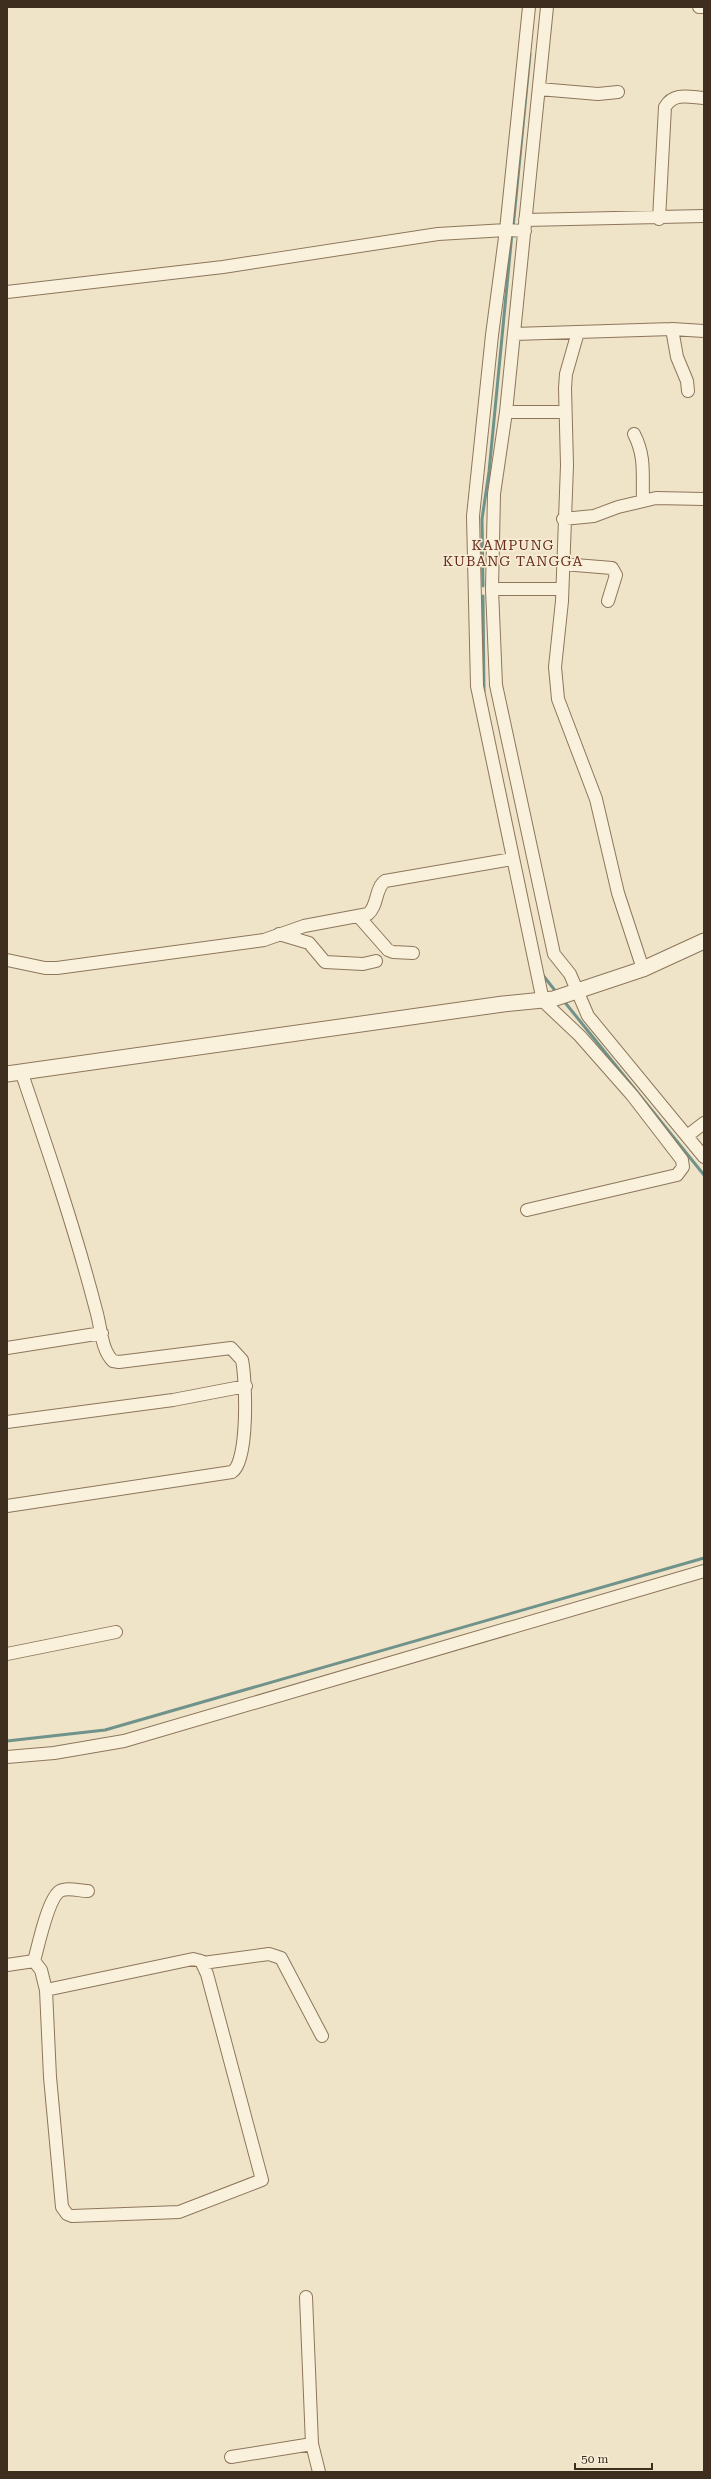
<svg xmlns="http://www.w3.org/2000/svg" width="711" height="2479" font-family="'Roboto Serif',serif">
<rect width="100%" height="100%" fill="#f0e4c8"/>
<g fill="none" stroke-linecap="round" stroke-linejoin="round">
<path stroke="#6f938a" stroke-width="3" d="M513 228 530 54
M483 586 482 519 489 472 512 233
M483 596 484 692
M542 974 557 993
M563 1000 704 1175
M7 1741 105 1730 704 1558"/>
<defs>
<path id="minor" d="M547 7 506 412 494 494 492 589 496 685 554 954 570 974 588 1016 704 1157
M699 7H704
M539 89 598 94 618 92
M659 219 665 107C674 92 689 97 704 98
M525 220 704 216
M7 292 223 267 438 234 506 230 525 231
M672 329 677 357 687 381 688 391
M578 332 566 374 565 388 567 465 562 601 555 667 558 699 596 799 618 893 643 969
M514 334 672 329 704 331
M506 412H565
M634 434C646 457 642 476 643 500
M563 519 594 516 618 507 656 498 704 499
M563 564 612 568 616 575 608 601
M492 589H562
M359 917 388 950 393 952 413 953
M279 934 309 943 325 962 363 964 376 961
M7 960 45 968H57L264 940 304 926 368 914C378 906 375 888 385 881L512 859
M687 1136 704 1123
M527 1210 677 1175 683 1167 682 1160 632 1095 580 1036 543 1001 477 686 473 516 492 335 506 230 529 7
M7 1348 102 1333
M7 1422 173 1400 246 1386
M7 1506 232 1472C249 1462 246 1379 242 1360L231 1348 119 1362 113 1361C101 1350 101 1326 96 1310 75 1229 48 1150 21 1071
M7 1654 116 1632
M7 1757 54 1753 124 1741 704 1571
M34 1961 41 1970 46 1990 50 2077 62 2207 67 2214 72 2216 179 2212 262 2180 207 1974 201 1961 193 1959 46 1990
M34 1961C38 1947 48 1898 60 1891 67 1887 80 1891 88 1891
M203 1963 269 1954 281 1958 322 2036
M7 1965 34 1961
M306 2297 312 2444 319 2472
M231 2457 312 2444"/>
<path id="tertiary" d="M7 1074 503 1004 553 999 643 969 704 941"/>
</defs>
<use href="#minor" stroke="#8d765c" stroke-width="14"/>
<use href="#tertiary" stroke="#8d765c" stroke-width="17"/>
<use href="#minor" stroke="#faf1dc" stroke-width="12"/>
<use href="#tertiary" stroke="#faf1dc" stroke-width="15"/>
</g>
<g text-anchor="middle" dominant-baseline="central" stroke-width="3" stroke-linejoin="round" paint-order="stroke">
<g font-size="14" letter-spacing="1" fill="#6b2e1e" stroke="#f7eed8">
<text x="513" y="545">KAMPUNG<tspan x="513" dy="16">KUBANG TANGGA</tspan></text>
</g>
</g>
<rect width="711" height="2479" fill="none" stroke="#3d2e20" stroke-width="16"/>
<path d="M575 2463v6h77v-6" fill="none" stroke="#3d2e20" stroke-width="2"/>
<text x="581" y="2463" font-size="12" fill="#3d2e20" stroke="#f7eed8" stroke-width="3" paint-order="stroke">50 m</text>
</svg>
